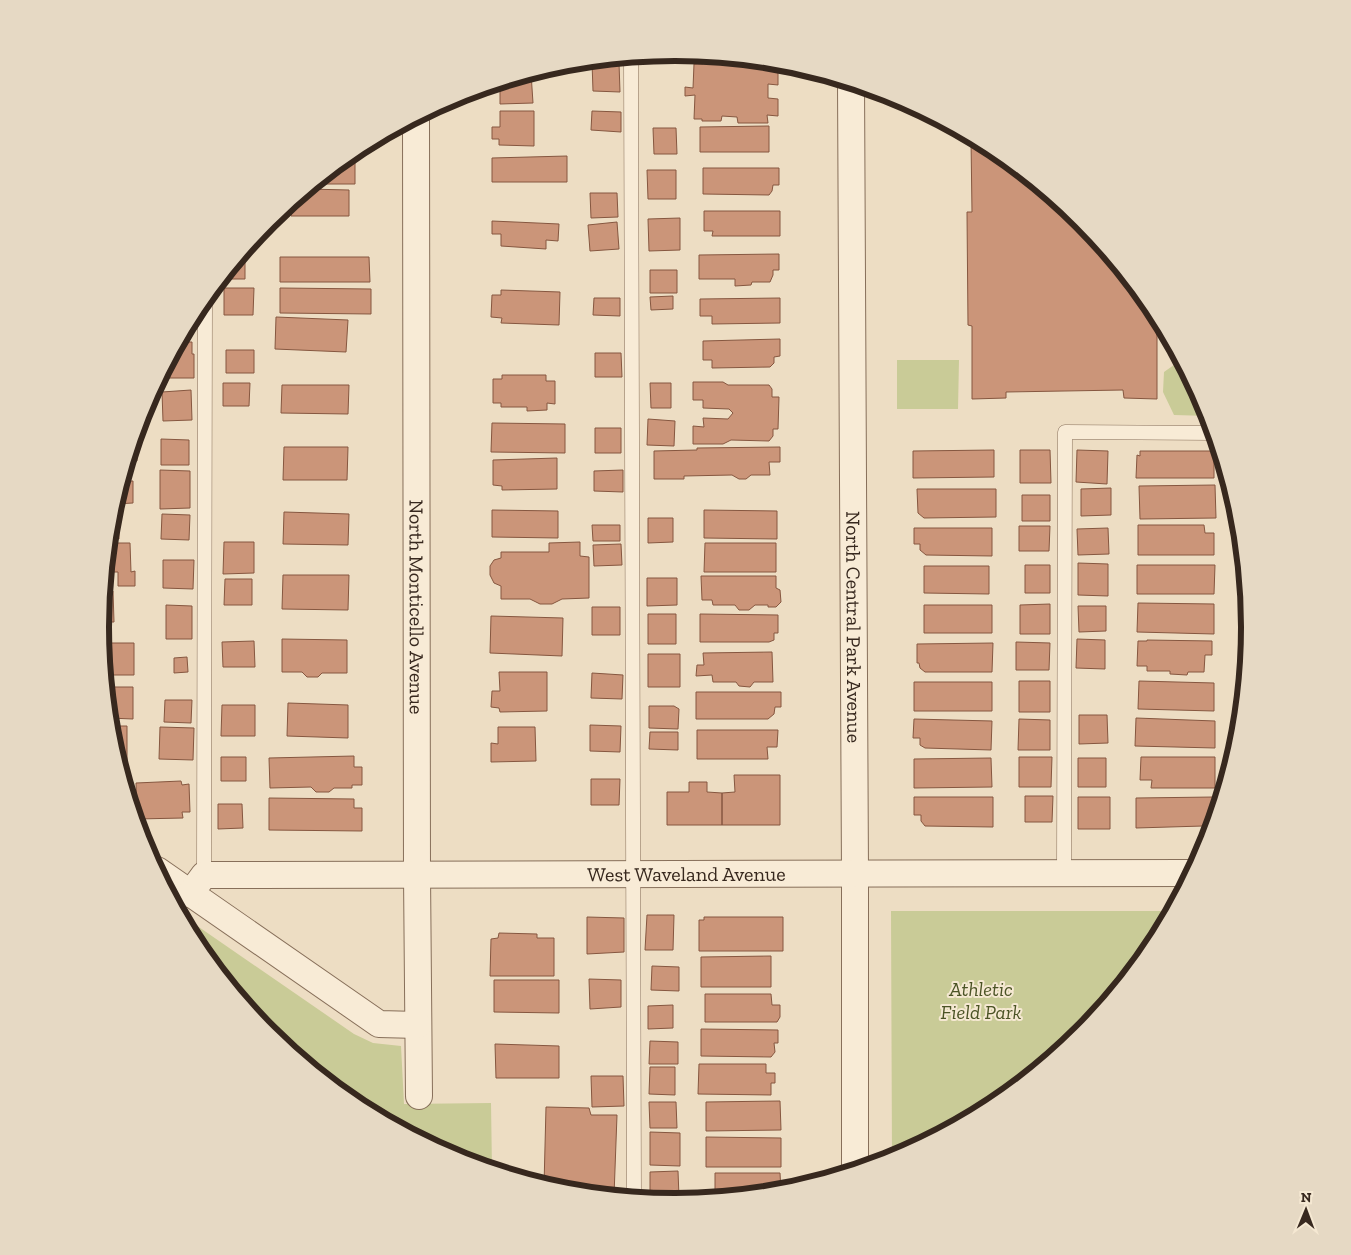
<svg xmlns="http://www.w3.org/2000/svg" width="1351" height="1255" font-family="'Zilla Slab',serif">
<rect width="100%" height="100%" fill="#edddc3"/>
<path fill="#c9cb97" d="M897 360H959L958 409H897Z
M1181 360 1207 408 1209 416 1174 415 1163 392 1164 372Z
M891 911H1173L1153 947 1082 1034 995 1106 892 1160Z
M180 914 354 1034 373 1043 401 1046 404 1104 491 1103 492 1170 455 1159 356 1105 269 1034 197 947Z"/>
<path fill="#cb9579" stroke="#865740" d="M703 61 767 62V68L778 69V85L768 84V98L778 99V116L767 115 768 123H738L737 117 722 116 721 121H702V119H694L695 95 685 96V87L693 88 694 64H703Z
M592 62 619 63 620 92 593 91Z
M531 73 533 103 500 104V86L492 85Z
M500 111H534V146L499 145V139H492V127H500Z
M592 111 621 112V132L591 130Z
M769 126V152H700V127Z
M653 128H676L677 154H654Z
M971 139H975L995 150 1082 221 1154 308 1161 321V326H1157V399L1124 398 1123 390 1006 392V398L972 399V326L968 325 967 212H972Z
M567 156V182H492V158Z
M355 158V184H313L345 159Z
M703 168H779V185H773L772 191 769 195 703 194Z
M647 170H676V199H648Z
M307 189 349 190V216H291V203Z
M590 193H617L618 217 591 218Z
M704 211H780V236H712L713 231H704Z
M680 218V250L649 251 648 219Z
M492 221 559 224 558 241 546 240V249L501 246V234H492Z
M617 222 619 249 590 251 588 225Z
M242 254H245V279H222Z
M779 254V270H773V275L770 282H752L751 285 735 286V279H699V255Z
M280 257H369L370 282H280Z
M650 270H677V293H650Z
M224 288H254L253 315H224Z
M280 288 371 289V314L280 313Z
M501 290 560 292 559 325 501 323 502 318 491 317 492 295H501Z
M673 296V309L651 310 650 297Z
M594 298H620V316L593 315Z
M780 298V323L712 324V316H700V299Z
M276 317 348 320 346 352 275 349Z
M190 322V334H184Z
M780 339V356L774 357V363L770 367 712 368V360H703V341Z
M180 342H192V354H194V378H166V367L173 354H180Z
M226 350H254V373H226Z
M595 353H621L622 377H595Z
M502 375H546V381H555V404L547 403V410L527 411V407H501V403H493V379H502Z
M693 382H723L728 385H769L772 389V397H779L778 429H773V436L769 441 731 440 723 444H693V426L704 427 703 418 728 419 733 413 729 409 703 408V400H693Z
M223 383H250L249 406H223Z
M650 383H671V408H651Z
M282 385H349L348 414 281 413Z
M191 390 192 420 163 421 162 392Z
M648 419 675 421 674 446 647 445Z
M492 423 565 424V453L491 452Z
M595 428H621V453H595Z
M137 431V461L128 462Z
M161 439 189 440V465H161Z
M284 447H348L347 480H283Z
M780 447V462H769L770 475H751L746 479H739L732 475 684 476V479H654V451L697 450V448Z
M994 450V477L913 478V451Z
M1020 450H1050L1051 483H1020Z
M1077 450 1108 451 1107 484 1076 482Z
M1140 451H1214V478H1136L1137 455 1140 456Z
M557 458V489L502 490V486L493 485V460Z
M160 470 190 471V508L160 509Z
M623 470V492L594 491V471Z
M123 478V481H133V503L115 504Z
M1215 485 1216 518 1140 519 1139 486Z
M1111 488V515L1081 516V489Z
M917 489H996V517L924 518 918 513Z
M1022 495H1050V521H1022Z
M492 510 558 511V538L492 537Z
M704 510 777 511V539L704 538Z
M113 511H119V539H109Z
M284 512 349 514 348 545 283 544Z
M162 514 190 515 189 540 161 539Z
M648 518H673V542L648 543Z
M592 525H620V541H593Z
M1138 525H1204L1205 533H1214V555H1138Z
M1019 526H1050L1049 551H1019Z
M914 528H992V556L926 555 920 550V544H914Z
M1108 528 1109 554 1078 555 1077 529Z
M224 542H254V573L223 574Z
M580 542V556L589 557V598L562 599 552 604H540L530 599H501V586L494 583 490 575V566L494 560 501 558V552H549V543Z
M109 543H130L131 572 135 571V586H118V572H106Z
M705 543H776V572H704Z
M621 544 622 565 594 566 593 545Z
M163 560H194L193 589 163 588Z
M1078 563 1108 564V596L1078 595Z
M1025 565H1050V593H1025Z
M1137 565H1215L1214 594H1137Z
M924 566H989V594L924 593Z
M283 575H349L348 610 282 609Z
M701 576H776V588L780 590 781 602 776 607H768V605H755L749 610H739L735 605H713L712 600H702Z
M647 578H677V605L647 606Z
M225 579H252V605H224Z
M104 591H113L114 622H101Z
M1138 603 1214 604V634L1137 632Z
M1050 604V634H1020V605Z
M166 605 192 606V639H166Z
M924 605H992V633H924Z
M1078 606H1106V631L1079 632Z
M592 607H620V635H592Z
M648 614H676V644H648Z
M700 614 778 615V633H774V640L769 642H700Z
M491 616 563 618 562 656 490 653Z
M282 639 347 640V673H322L318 677H307L302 672H282Z
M1077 639 1105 640V669L1076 668Z
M1147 640 1212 641V655H1205L1204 672H1188L1187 675 1170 674V671H1147V666H1137L1138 641H1147Z
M254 641 255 667H223L222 642Z
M1016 642 1050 643 1049 670H1016Z
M102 643H134V675H105Z
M993 643 992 672H925L920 668 919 663H917V644Z
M772 652 773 682H754L750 687 739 686 736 682H713L712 675 696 676 697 665H704L703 653Z
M648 654H680V687H648Z
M187 657 188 672 174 673V658Z
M499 672H547V711L500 712 499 708 491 707 492 691H500Z
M592 673 623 675 622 699 591 698Z
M1019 681H1050V712H1019Z
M1139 681 1214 683V711L1138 709Z
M914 682H992V711H914Z
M106 687H133V719L109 718Z
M696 692H781V707H775L774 714 768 719H696Z
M165 700H192L191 723 164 722Z
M288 703 348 705V738L287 736Z
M222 705H255V736H221Z
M649 706H674L679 709 678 729 649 728Z
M1079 715H1107L1108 743 1079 744Z
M1136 718 1215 721V748L1135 746Z
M914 719 992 721 991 750 925 748 920 745V738H913Z
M1019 719 1050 720V750H1018Z
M590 725 621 726 620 752 590 751Z
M110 726H127V764H119L111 739Z
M160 727 194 728 193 760 159 759Z
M498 727H535L536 761 491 762V743L498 744Z
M697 730H778L777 747H767L768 759H697Z
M650 732H678V750L649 749Z
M354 756V767H362V785H352V788H334L329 792H316L311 787 270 788 269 758Z
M221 757H246V781H221Z
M1019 757H1052L1051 787H1019Z
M1141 757H1215V788H1151L1152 780H1140Z
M991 758 992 787 914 788V759Z
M1078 758H1106V787H1078Z
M734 775H780V825H722V793L735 792Z
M591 779H620L619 805H591Z
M181 781 182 785 189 784 190 812H182L183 818 137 819 136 783Z
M689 782H707V792L722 793V825H667V792H689Z
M1025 796H1053L1052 822H1025Z
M914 797H993V827L925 826 921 821V815H914Z
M1078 797H1110V829H1078Z
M1214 797 1215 816H1208V823L1203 826 1136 828V798Z
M269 798 354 799V808H362V831L269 830Z
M218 804H242L243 828 218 829Z
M647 915H674L673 950H645Z
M587 917 624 918V952L587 954Z
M704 917H783V951H699V920H704Z
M499 933 537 934V938H554V976H490L491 939 498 938Z
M771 956V987H701V957Z
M652 966 679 967V991L651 990Z
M589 979 621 980V1007L590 1009Z
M494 980H559V1013L494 1012Z
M705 994H771L772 1005H780V1017L777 1022H705Z
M673 1005V1028L648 1029V1006Z
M701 1029 778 1030V1043H774L775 1052 771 1057 701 1056Z
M650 1041 678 1042V1064H649Z
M495 1044 559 1046V1078H496Z
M699 1064H766V1073H775V1083H771V1095L698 1094Z
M650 1067H675V1095L649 1094Z
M591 1076H623L624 1106 592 1107Z
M780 1101 781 1130 706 1131V1102Z
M649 1102H676L677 1128H650Z
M546 1107 589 1108 591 1115H617L614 1196 563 1191 544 1186Z
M650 1132 680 1133V1166L650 1165Z
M706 1137 781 1138V1167H706Z
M678 1171 679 1197H650V1172Z
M715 1173H780L781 1192 715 1199Z"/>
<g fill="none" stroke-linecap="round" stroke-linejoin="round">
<defs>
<path id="lane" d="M631 57 634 1198
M1064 873 1065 432 1214 433
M204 875 205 299"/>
<g id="street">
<path id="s1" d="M851 83 855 874V1171"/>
<path id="s2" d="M416 117 417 875 419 1096"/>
<path d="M157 870 379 1024 418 1025"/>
<path id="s3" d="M190 894 204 875 1193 873"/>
</g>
</defs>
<use href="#lane" stroke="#876f5a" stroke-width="15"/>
<use href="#street" stroke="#876f5a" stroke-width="28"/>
<use href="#lane" stroke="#f8ebd6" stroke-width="14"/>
<use href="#street" stroke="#f8ebd6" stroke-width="26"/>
</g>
<g text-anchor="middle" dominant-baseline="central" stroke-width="4" stroke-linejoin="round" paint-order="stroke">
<g font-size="20" fill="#37281e" stroke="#f5e8d2">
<text stroke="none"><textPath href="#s2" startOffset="490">North Monticello Avenue</textPath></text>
<text stroke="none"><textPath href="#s1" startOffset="544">North Central Park Avenue</textPath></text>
<text stroke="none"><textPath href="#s3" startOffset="506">West Waveland Avenue</textPath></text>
</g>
<g font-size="20" font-style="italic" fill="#4b5325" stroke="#f5e8d2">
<text x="981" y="989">Athletic<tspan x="981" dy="23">Field Park</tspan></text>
</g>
</g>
<path d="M0 0H1351V1255H0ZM109 627a566 566 0 1 1 1132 0a566 566 0 1 1-1132 0Z" fill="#e6d9c4" fill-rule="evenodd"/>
<path fill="none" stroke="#37281e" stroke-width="6" d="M109 627a566 566 0 1 1 1132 0a566 566 0 1 1-1132 0Z"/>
<g transform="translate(1306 1210) rotate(1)" stroke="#f5e8d2" stroke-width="4" paint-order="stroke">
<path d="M0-4L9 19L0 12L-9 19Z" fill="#37281e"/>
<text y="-8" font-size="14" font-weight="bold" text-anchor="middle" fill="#37281e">N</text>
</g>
</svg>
